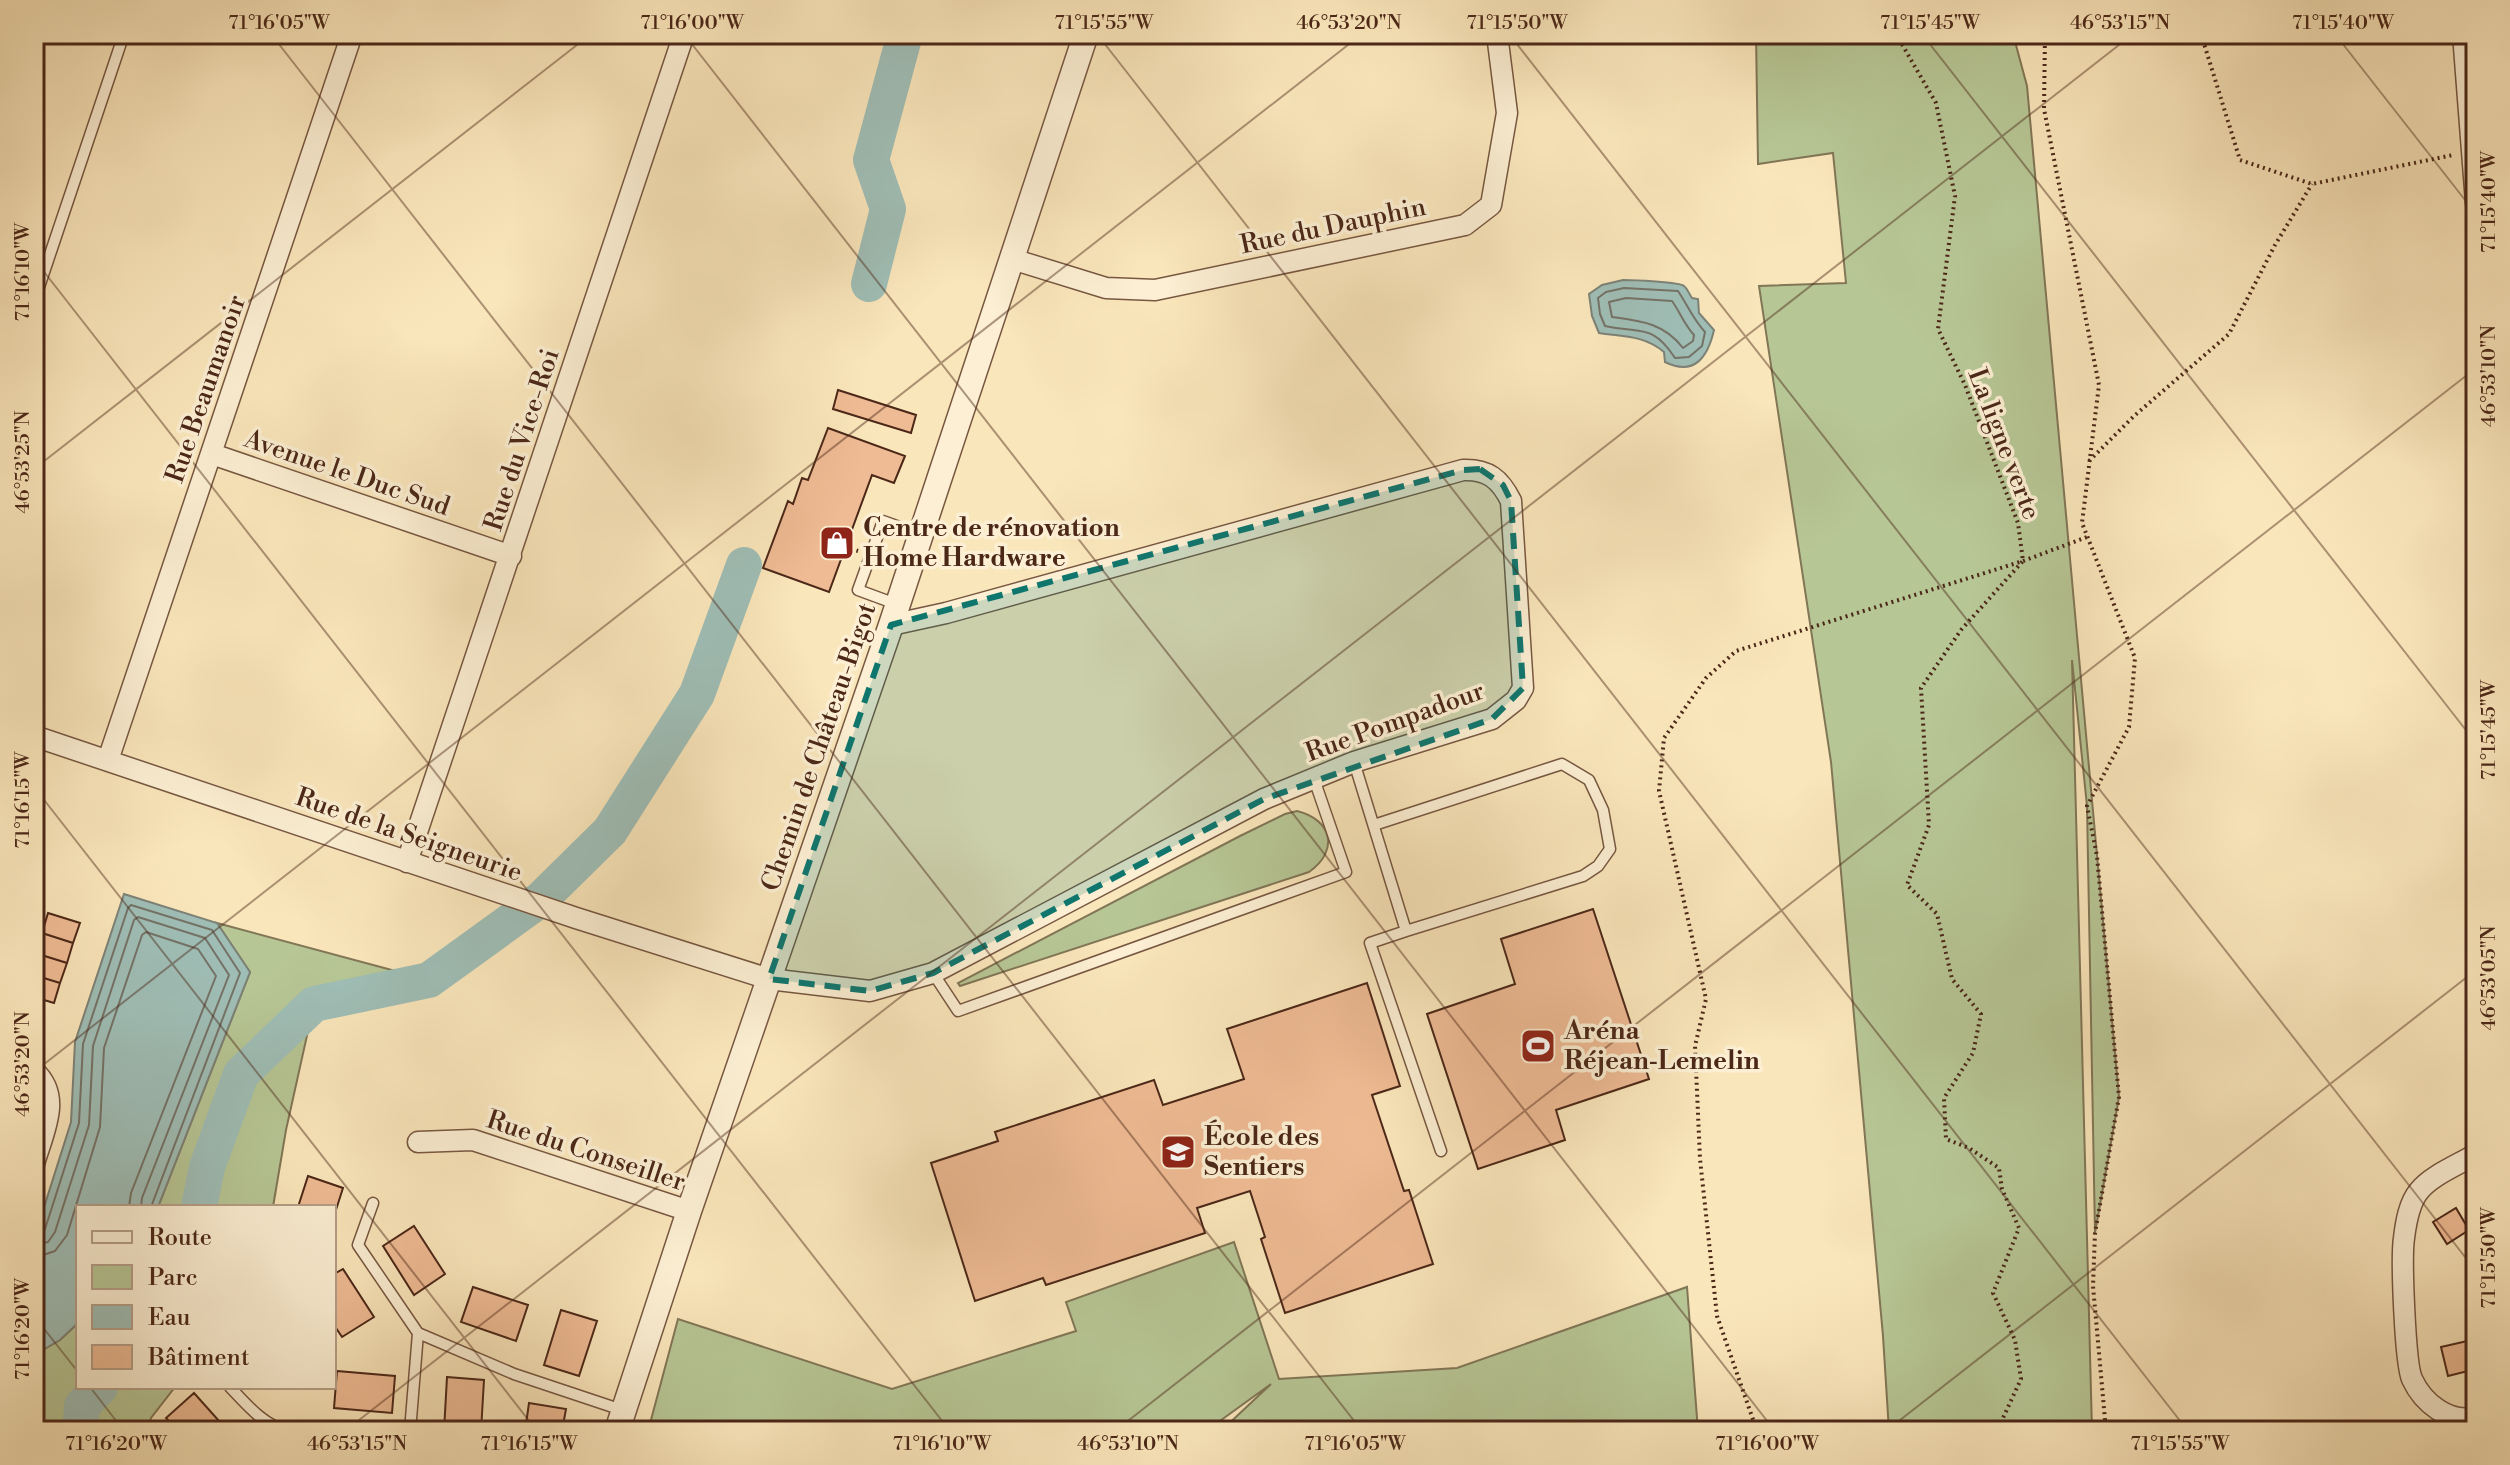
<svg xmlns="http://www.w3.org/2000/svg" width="2510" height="1465" font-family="'Libre Bodoni',serif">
<rect width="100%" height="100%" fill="#fae6bb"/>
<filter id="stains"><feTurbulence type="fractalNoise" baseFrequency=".0025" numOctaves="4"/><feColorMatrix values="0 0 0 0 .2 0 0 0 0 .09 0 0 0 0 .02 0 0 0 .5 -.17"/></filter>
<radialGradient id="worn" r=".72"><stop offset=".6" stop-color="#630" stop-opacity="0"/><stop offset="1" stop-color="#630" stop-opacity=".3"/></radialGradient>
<path fill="#b7c695" stroke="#817656" stroke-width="2" d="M1756 34H2013L2027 86 2119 1097 2095 1233 2087 806 2072 660 2092 1431H1889L1883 1336 1831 762 1759 286 1846 283 1833 153 1758 164Z
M1297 811C1333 820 1339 851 1309 872L960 986 958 983 1240 836 1285 814Z
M217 923 429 980 314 1004 286 1130 273 1207H158L250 972Z
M1234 1242 1279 1379 1457 1368 1687 1287 1698 1431H1221L1271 1384 1206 1431H648L678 1319 892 1389 1076 1331 1066 1302Z
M78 1323V1387H175L151 1418 147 1431H34V1355L60 1340Z"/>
<path fill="#9fbeb6" stroke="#7d8277" stroke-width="2" d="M1623 280C1632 280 1680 282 1684 286 1688 289 1689 294 1692 298L1698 299 1699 313 1714 330C1708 356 1695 377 1665 362L1664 352C1644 335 1623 337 1599 333L1592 316 1589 294 1602 285Z
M124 894 217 923 250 972 158 1207H78V1323L60 1340 34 1355V1239L71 1122 75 1042Z"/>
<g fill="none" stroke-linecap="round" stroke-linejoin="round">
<path stroke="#757267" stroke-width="2" d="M1624 288 1678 291C1688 306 1693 319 1705 332L1702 346 1689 357 1675 358C1652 323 1641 334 1605 326L1600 314 1598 298 1606 292Z
M1626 298 1672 301C1680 312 1684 324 1694 335L1693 341 1683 348C1664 323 1641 321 1612 317L1609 302Z
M34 1235 41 1234 45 1229 79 1123 83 1044 128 908 131 905 212 930 240 973 151 1207
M34 1245 48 1242 55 1232 89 1125 93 1046 134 920 138 917 205 938 229 975 142 1198 141 1207
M34 1258 55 1251 67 1235 100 1127 104 1048 142 935 146 932 198 949 216 976 131 1193 129 1207"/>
<path stroke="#9fbeb6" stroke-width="36" d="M869 284 888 209 871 160 905 34
M199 1207 207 1167 241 1074 314 1004 429 980 541 899 610 831 697 694 744 565
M80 1431 82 1406 100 1387"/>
</g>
<path fill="#efbb94" stroke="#4b2718" stroke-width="2" d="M838 390 916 415 911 433 833 409Z
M828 428 905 456 894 483 872 475 829 592 763 568 788 501 793 504 802 478 808 480Z
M1593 909 1649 1079 1556 1110 1565 1140 1478 1169 1427 1014 1515 984 1501 939Z
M48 913 80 923 73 943 42 933Z
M42 933 73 943 67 963 35 953Z
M35 953 67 963 60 983 34 975Z
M34 975 60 983 54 1003 34 997Z
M1367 983 1400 1086 1372 1095 1404 1191 1409 1190 1433 1264 1285 1313 1261 1239 1265 1237 1250 1191 1197 1208 1205 1233 1046 1285 1043 1278 975 1301 931 1163 998 1141 995 1132 1154 1080 1163 1105 1244 1079 1227 1029Z
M308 1176 343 1188 334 1216V1207H298Z
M2456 1208 2469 1230 2447 1244 2433 1222Z
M414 1226 445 1274 414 1295 383 1246Z
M343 1269 374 1317 342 1337 334 1325V1274Z
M473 1287 528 1305 516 1341 461 1322Z
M561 1310 597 1321 579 1376 544 1365Z
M2476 1339V1369L2448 1376 2441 1347Z
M337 1371 395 1376 392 1413 334 1408Z
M447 1377 484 1380 481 1431H444Z
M194 1393 228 1431H178L166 1418Z
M529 1403 566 1409 562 1431H525Z"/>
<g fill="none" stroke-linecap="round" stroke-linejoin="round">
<defs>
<path id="service" d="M34 302 124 34
M896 604 858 590 883 521 919 534
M1354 762 1406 931 1583 876 1598 866 1610 849 1603 810 1589 780 1562 764 1374 825
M1406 931 1370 943 1441 1151
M933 973 958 1011 1346 872 1314 779
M373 1203 358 1245 418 1333
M230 1387C246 1404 264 1426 288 1431
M410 1431 418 1333 514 1374 622 1410"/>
<path id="minor" d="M2463 34 2476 203
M1012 259 1106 288 1155 290 1465 225 1491 205 1507 113 1497 34
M212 454 511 556
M34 736 576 918 769 979 870 991 933 973 1264 799 1354 762 1492 719 1516 700 1523 688 1511 501C1500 479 1488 469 1463 470L946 613 891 625
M108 760 352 34
M407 862 684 34
M34 1071C63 1097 43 1132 34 1164
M418 1142 473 1140 689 1211
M2476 1154C2458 1165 2432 1175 2419 1191 2409 1203 2406 1222 2404 1238 2401 1258 2405 1363 2412 1379 2423 1403 2449 1424 2476 1417"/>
<path id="tertiary" d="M617 1431 689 1211 891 625 1086 34"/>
</defs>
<use href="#service" stroke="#775741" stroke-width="13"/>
<use href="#minor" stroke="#775741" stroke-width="23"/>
<use href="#tertiary" stroke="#775741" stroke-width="27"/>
<path stroke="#4b2718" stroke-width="4" stroke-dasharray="2 4" stroke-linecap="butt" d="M1896 34 1936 103 1955 196 1938 329 1965 385 2018 523 2023 561 1961 630 1921 688 1929 825 1907 885 1937 914 1952 979 1981 1014 1973 1053 1944 1098 1946 1139 1969 1148 1999 1168 2002 1189 2019 1228 1993 1293 2015 1340 2021 1379 1997 1431
M2045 34 2044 109 2099 385 2082 523 2135 658 2129 727 2087 806 2097 856 2119 1097 2095 1233 2093 1286 2106 1431
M2201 34 2240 160 2312 184 2453 155
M2089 461 2134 416 2229 334 2275 245 2312 184
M845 547 858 551
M1757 1431 1717 1316 1700 1159 1695 1046 1706 999 1659 791 1664 738 1706 678 1736 651 2023 561 2087 537"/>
<use href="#service" stroke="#fcefd3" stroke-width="10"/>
<use href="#minor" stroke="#fcefd3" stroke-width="20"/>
<use href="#tertiary" stroke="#fcefd3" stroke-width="24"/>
</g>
<path fill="#0f766e" fill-opacity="0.2" stroke="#0f766e" stroke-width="6" stroke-dasharray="16 10" stroke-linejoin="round" d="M1480 469 1503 485 1511 501 1523 688 1492 719 1264 799 933 973 870 991 769 979 891 625 1463 470Z"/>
<path fill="none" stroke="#4b2718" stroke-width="2" stroke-opacity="0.45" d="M271 34 1362 1431M684 34 1775 1431M1097 34 2188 1431M1509 34 2476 1271M1922 34 2476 743M2335 34 2476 214M34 259 950 1431M34 469 591 34M34 787 537 1431M34 1072 1362 34M34 1316 78 1372M90 1387 124 1431M345 1431 2133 34M1115 1431 2476 368M1886 1431 2476 970"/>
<defs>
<symbol id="shop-square" viewBox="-11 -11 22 22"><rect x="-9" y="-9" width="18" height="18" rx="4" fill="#8f2418" stroke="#fcefd3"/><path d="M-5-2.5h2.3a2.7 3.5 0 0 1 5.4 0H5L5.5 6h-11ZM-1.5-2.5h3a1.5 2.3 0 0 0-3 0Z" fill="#fff"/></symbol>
<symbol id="stadium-square" viewBox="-11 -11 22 22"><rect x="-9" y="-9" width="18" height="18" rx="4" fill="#8f2418" stroke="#fcefd3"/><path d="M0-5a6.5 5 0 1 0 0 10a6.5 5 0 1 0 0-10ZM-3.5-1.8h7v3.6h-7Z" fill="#fff"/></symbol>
<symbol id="school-square" viewBox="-11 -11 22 22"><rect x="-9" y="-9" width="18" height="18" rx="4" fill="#8f2418" stroke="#fcefd3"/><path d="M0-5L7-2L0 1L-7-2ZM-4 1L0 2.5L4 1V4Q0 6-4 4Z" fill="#fff"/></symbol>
</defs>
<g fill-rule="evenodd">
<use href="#shop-square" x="817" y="523" width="40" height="40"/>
<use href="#stadium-square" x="1518" y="1026" width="40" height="40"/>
<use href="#school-square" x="1158" y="1132" width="40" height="40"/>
</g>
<g text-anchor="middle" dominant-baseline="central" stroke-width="7" stroke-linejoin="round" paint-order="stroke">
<g font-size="26" fill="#4b2718" stroke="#fcefd3">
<text transform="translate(1333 226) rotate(-12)">Rue du Dauphin</text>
<text transform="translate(206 389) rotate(-71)">Rue Beaumanoir</text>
<text transform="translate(522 440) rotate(-72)">Rue du Vice-Roi</text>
<text transform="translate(2004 444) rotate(69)">La ligne verte</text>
<text transform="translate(347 473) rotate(19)">Avenue le Duc Sud</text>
<text transform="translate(1395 722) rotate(-20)">Rue Pompadour</text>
<text transform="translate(819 747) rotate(-71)">Chemin de Château-Bigot</text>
<text transform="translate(409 835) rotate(19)">Rue de la Seigneurie</text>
<text transform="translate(586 1151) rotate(18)">Rue du Conseiller</text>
</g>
<g font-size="26" font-weight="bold" fill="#4b2718" stroke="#fcefd3" text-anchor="start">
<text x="863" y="528">Centre de rénovation<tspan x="863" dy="30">Home Hardware</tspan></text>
<text x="1564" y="1031">Aréna<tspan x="1564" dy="30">Réjean‑Lemelin</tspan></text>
<text x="1204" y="1137">École des<tspan x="1204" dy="30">Sentiers</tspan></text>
</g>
</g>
<rect width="2510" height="1465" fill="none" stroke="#fae6bb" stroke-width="88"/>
<rect x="76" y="1205" width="260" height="184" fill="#fcefd3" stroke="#b59f88" stroke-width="2"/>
<rect x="92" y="1231" width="40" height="12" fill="#fcefd3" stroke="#b59f88" stroke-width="2"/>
<text x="148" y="1245" font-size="24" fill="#4b2718">Route</text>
<rect x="92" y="1265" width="40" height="24" fill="#b7c695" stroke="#b59f88" stroke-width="2"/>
<text x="148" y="1285" font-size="24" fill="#4b2718">Parc</text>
<rect x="92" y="1305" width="40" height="24" fill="#9fbeb6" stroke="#b59f88" stroke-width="2"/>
<text x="148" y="1325" font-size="24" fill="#4b2718">Eau</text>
<rect x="92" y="1345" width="40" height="24" fill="#efbb94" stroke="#b59f88" stroke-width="2"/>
<text x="148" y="1365" font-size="24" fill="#4b2718">Bâtiment</text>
<rect x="44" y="44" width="2422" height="1377" fill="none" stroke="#4b2718" stroke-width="3"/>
<g font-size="20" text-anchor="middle" fill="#4b2718">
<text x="279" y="29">71°16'05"W</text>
<text x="692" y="29">71°16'00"W</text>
<text x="1104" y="29">71°15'55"W</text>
<text x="1349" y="29">46°53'20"N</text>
<text x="1517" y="29">71°15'50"W</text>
<text x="1930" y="29">71°15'45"W</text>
<text x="2120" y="29">46°53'15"N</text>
<text x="2343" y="29">71°15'40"W</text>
<text transform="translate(2488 202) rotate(-90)" y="7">71°15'40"W</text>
<text transform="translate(22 272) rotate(-90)" y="7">71°16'10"W</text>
<text transform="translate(2488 376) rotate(-90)" y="7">46°53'10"N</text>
<text transform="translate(22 462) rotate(-90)" y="7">46°53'25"N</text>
<text transform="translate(2488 730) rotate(-90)" y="7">71°15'45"W</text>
<text transform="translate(22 800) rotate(-90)" y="7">71°16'15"W</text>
<text transform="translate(2488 978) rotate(-90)" y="7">46°53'05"N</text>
<text transform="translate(22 1064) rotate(-90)" y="7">46°53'20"N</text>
<text transform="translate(2488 1258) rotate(-90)" y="7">71°15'50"W</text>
<text transform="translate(22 1329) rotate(-90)" y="7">71°16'20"W</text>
<text x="116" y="1450">71°16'20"W</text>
<text x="357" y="1450">46°53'15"N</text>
<text x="529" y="1450">71°16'15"W</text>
<text x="942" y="1450">71°16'10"W</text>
<text x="1128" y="1450">46°53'10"N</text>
<text x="1355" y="1450">71°16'05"W</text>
<text x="1767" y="1450">71°16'00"W</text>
<text x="2180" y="1450">71°15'55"W</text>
</g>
<rect width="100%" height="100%" filter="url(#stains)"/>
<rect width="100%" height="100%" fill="url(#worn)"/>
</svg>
